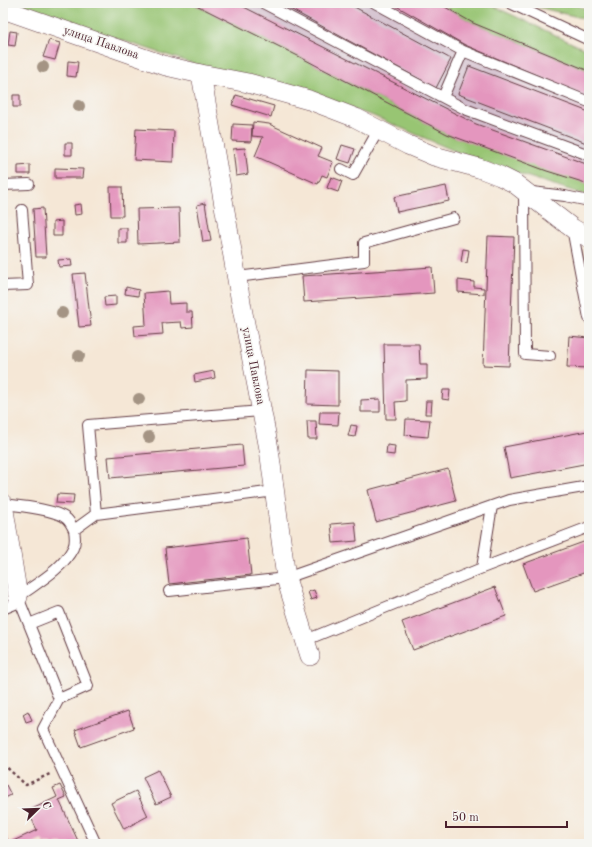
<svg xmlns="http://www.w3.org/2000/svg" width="592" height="847" font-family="'Old Standard TT',serif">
<rect width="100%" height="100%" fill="#f6f6f2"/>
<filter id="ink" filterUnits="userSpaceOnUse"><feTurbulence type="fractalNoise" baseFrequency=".025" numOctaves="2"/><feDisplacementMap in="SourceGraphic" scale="8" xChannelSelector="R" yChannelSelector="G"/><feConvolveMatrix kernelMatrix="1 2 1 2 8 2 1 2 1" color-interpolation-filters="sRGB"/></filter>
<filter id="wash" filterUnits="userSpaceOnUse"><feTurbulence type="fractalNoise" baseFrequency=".012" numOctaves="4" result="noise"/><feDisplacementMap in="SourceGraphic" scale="16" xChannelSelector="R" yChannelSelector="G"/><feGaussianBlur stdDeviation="0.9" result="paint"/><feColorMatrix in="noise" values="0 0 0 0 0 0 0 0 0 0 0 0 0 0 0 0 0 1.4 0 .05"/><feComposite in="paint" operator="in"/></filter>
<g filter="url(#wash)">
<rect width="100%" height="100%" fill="#f5e7d6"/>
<path fill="#d1bdcc" d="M192 3H438L473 23 589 71V184L447 134 300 57Z"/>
<path fill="#98c573" stroke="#71724f" d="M18 3H192L300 57 447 134 589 184V196L478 161 371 115 219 72 69 23Z
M438 3H487L589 51V71L473 23Z
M521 3H570L589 10V21L586 19Z"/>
<g id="blocks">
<path fill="#e496be" d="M192 3H236L476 124 589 165V184L547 171 447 134 300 57Z
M279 3H347L451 59 436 88Z
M391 3H438L473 23 589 71V97L465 45Z
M10 31 17 32 15 46 8 45Z
M49 40 60 43 55 60 43 57Z
M68 61 78 62 76 77 67 76Z
M469 66 589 112V144L458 94Z
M13 95H20V107H13Z
M236 95 274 106 271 117 232 105Z
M253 122 269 124 322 148 318 156 333 162 327 177 322 175 318 184 255 156 263 137 252 136Z
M233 124 252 125 251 142 232 141Z
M136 129 174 131 173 162 134 160Z
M65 143H72V155H65Z
M342 145 355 149 350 163 337 159Z
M245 148 248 174 236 176 233 149Z
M30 165V174H18V166Z
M55 168 83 169 82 178H55Z
M331 177 342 181 338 192 327 188Z
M446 186 449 201 397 212 394 197Z
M110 187H122L123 216H111Z
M205 203 211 241 203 242 197 205Z
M81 204 82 214 75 215 74 205Z
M43 208 46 257H36L33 209Z
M179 208 180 242 138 244 137 209Z
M62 221V236H53V222Z
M118 228H127V243H118Z
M488 236 514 237 509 366 483 365Z
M463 249 469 250 467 263 461 262Z
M71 259 72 266 59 267 58 260Z
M432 267 434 293 304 302 302 276Z
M85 273 91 326 79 327 73 274Z
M458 280 474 282V287L484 288V294L458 292Z
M126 287 139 290 138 296 125 294Z
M168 291 169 304 186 303V312H192L193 327 182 328 181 322 162 323 163 334 135 336 134 326 146 325 144 293Z
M116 296V305L105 306 104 297Z
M569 336 589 338V368L567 367Z
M384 344H419L420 364H427V379L406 380V401L395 402 396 419H386Z
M308 370 338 371V405L307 404Z
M214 371 215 378 195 382 194 375Z
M443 390H450L449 400 442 399Z
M380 399V412H361V400Z
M426 401H432L431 414H425Z
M320 412H339L338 425 319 424Z
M406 419 430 420 428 437 405 435Z
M307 421H316L317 439H308Z
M351 425 357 426 355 437 348 436Z
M587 431 589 439V463L510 478 504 447Z
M242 445 244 466 110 478 108 457Z
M387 445 395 446 394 455 386 454Z
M448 469 456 501 376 522 368 490Z
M57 494 74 495 73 504 56 503Z
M355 522 357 541 333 543 331 524Z
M247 538 251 575 169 584 165 548Z
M589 540V571L533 591 523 564Z
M495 587 506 616 413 650 402 622Z
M314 590 317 598 311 600 308 592Z
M28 711 32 720 26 722 23 714Z
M128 711 134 728 81 747 75 730Z
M158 770 171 797 156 804 143 777Z
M6 785 11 795 3 799V787Z
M60 785 66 797 59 800 79 843 86 840 88 844H44L42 840 33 844H3V830L9 843 37 830 28 811 57 797 53 788Z
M136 791 148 816 124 829 111 803Z"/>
</g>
</g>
<g filter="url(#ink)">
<use href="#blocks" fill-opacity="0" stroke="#643d45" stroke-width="1"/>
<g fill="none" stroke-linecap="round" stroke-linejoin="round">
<defs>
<path id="lane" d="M263 3 465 109 589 155
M375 3 463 51 443 97
M510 3 589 40
M463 51 589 102
M341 169 353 175 379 129
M3 185 29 184
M572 228 589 318
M237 277 364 261V243L454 218
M3 286 28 285 22 210
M550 356 525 354 524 191 565 196 589 201
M3 504C19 506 56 509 67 519 70 522 72 526 74 530L96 514 275 491
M96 514 88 425 262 411
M482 568 492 506
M169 591 286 578 509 500 589 486
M3 609 20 602
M29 624 59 612 88 686 59 699 18 597C37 583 62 570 73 548 76 542 75 536 74 530
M306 640 482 568 589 527
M59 699 43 729 96 844"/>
<path id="street" d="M3 9 166 66 201 74 248 83 309 100 356 118 408 145 434 156 479 168 500 176 514 183 572 228 589 238
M201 74 242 308 269 449 286 578 310 656
M3 504 18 597"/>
</defs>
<use href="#lane" stroke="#643d45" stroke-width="12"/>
<use href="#street" stroke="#643d45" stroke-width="20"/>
<path stroke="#643d45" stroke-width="2.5" stroke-dasharray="3 3" stroke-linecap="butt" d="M3 764 26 785 50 774"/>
<use href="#lane" stroke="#fff" stroke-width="10"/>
<use href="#street" stroke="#fff" stroke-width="19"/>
</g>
<g fill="#a49484">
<circle cx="43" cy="67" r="6"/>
<circle cx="79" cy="106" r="6"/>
<circle cx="62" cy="313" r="6"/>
<circle cx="79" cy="356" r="6"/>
<circle cx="139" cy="399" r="6"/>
<circle cx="149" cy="437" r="6"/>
</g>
</g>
<g text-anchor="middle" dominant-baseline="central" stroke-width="3" stroke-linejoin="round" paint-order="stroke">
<g font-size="12" fill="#4a1f2b" stroke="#f6f6f2">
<text transform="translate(101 43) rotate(19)">улица Павлова</text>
<text transform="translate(253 366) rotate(79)">улица Павлова</text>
</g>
</g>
<rect width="592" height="847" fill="none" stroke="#f6f6f2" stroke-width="16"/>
<g transform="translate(38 809) rotate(67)" stroke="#f6f6f2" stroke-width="3" paint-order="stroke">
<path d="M0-3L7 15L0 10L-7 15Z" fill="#4a1f2b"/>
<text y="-6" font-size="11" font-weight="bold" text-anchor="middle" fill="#4a1f2b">С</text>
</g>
<path d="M446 821v6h121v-6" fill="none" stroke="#4a1f2b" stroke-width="2"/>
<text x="452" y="821" font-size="12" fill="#4a1f2b" stroke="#f6f6f2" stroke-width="3" paint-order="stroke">50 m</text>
</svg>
